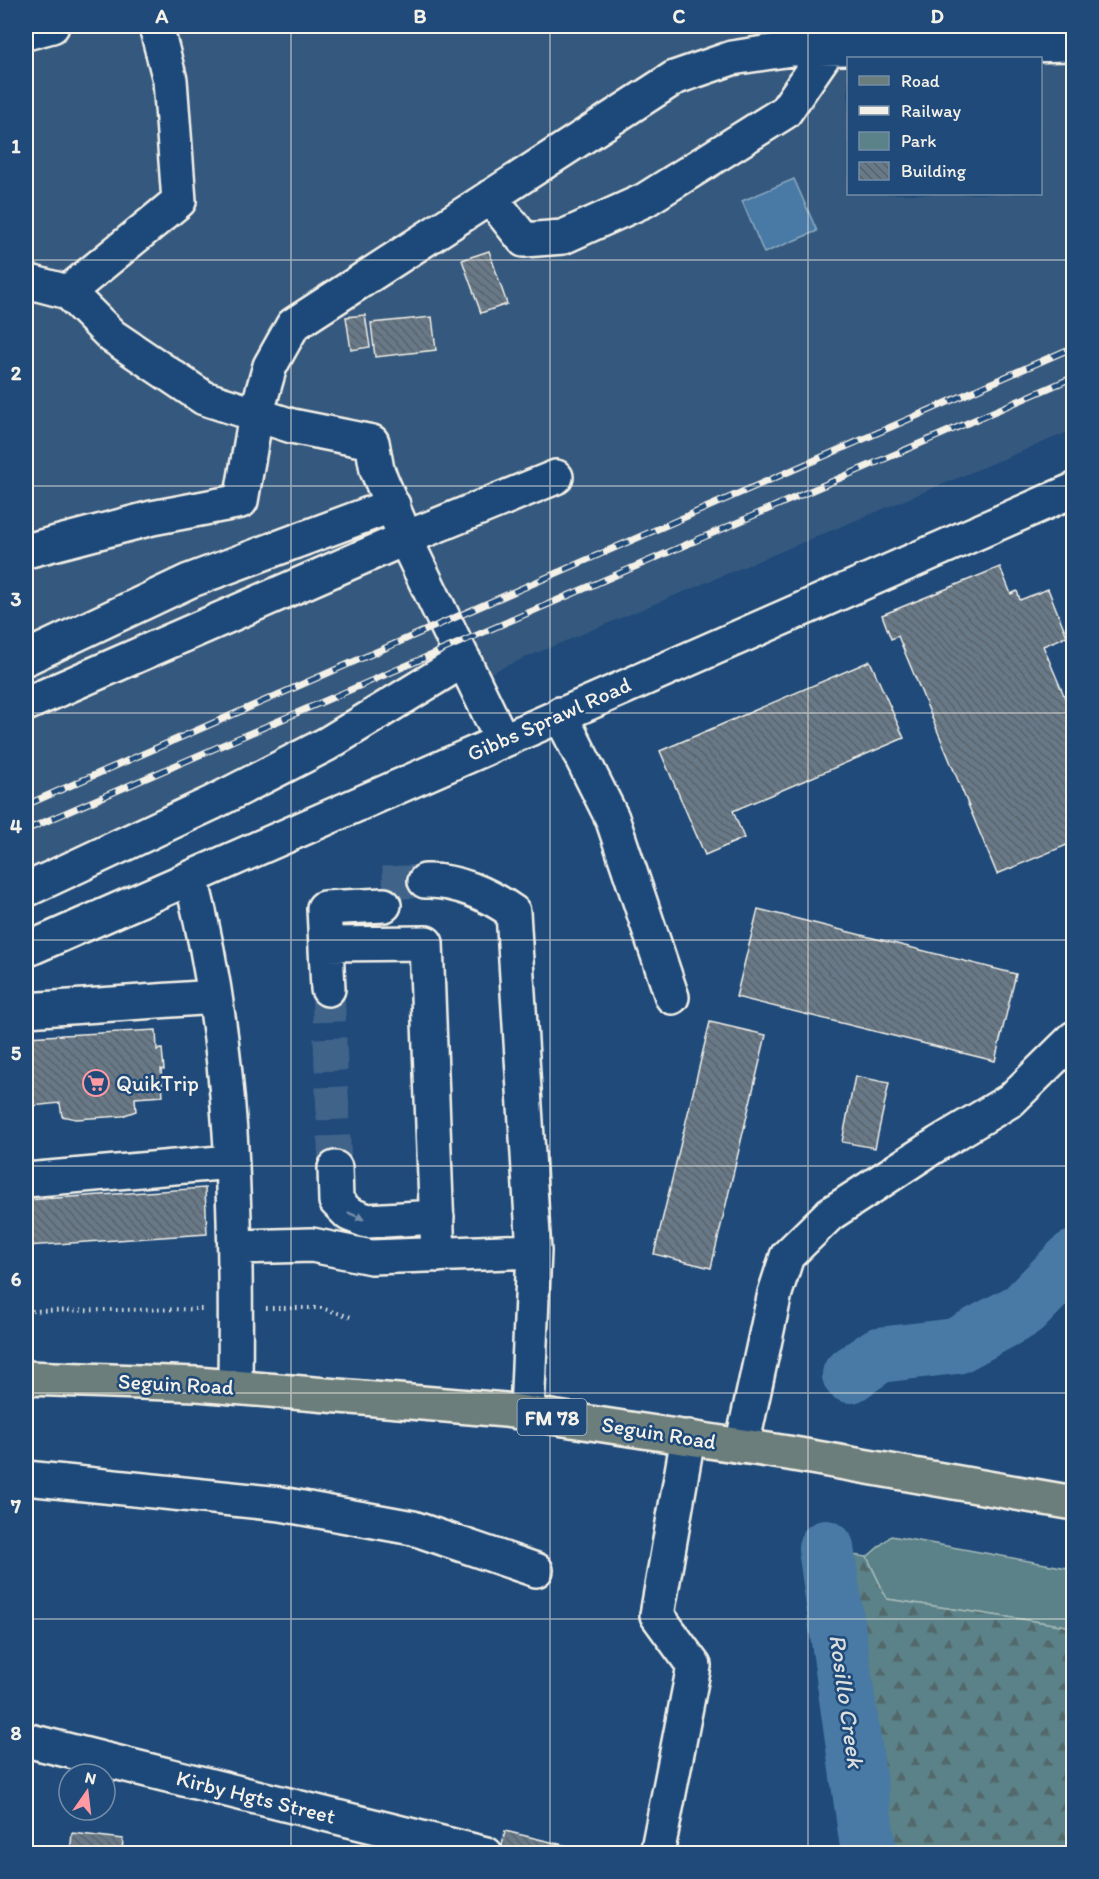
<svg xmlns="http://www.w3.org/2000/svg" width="1099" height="1879" font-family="Itim,sans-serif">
<defs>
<pattern id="forest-firs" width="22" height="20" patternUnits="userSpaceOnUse" patternTransform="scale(1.5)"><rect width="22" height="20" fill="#5a8288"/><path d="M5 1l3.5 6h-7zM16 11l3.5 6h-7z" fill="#52686a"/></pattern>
<pattern id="building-back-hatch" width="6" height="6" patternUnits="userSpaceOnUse" patternTransform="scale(1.5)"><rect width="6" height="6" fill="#687988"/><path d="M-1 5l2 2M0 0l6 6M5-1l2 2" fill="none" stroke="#5a636a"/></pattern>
</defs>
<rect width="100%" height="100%" fill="#1f4a7a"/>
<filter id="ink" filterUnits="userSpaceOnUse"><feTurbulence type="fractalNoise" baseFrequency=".0167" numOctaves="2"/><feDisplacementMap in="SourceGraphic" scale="12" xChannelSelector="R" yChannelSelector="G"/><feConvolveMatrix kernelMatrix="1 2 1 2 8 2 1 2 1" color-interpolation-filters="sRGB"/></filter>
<g filter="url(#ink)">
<path fill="#35587e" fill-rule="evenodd" d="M26 26H1073V430L508 665 26 895ZM848 58H1040V194H848Z"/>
<path fill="#5a8288" stroke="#a7bab8" stroke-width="1.5" d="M891 1536 1073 1569V1627L887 1599 867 1557Z"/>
<path fill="url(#forest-firs)" stroke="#a7bab8" stroke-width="1.5" d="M844 1554 867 1557 887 1599 1073 1627V1853H884Z"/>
<path fill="#487aa5" stroke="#8daac0" stroke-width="1.5" d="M794 179 817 231 764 253 742 201Z"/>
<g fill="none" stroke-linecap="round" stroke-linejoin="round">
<path stroke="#487aa5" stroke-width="56" d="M850 1375 879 1355 956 1346 1023 1310 1074 1258
M826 1548 869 1854"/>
</g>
<path fill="url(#building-back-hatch)" stroke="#f4f1e8" stroke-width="1.5" d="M489 251 507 304 481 313 462 260Z
M365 315 370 347 351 350 346 317Z
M432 317 436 350 375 357 371 323Z
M1000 567 1011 594 1017 591 1020 600 1048 589 1067 636 1043 646 1074 719 1071 748 1074 842 997 874 898 636 891 639 882 615Z
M870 661 904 738 733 811 744 838 705 855 660 751Z
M758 909 1016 974 995 1061 736 997Z
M710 1022 766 1035 711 1268 654 1254Z
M156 1030 157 1050 162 1049 164 1070 161 1069 163 1096 135 1098 136 1111 122 1116 76 1119 62 1116 60 1103 32 1106 26 1037Z
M855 1076 889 1083 875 1148 842 1142Z
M205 1188 207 1234 26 1246V1200Z
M505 1831 601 1854H500Z
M72 1833 123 1839 122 1854H70Z"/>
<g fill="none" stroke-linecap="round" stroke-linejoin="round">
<path stroke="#3f638a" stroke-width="33" stroke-dasharray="33 16" stroke-linecap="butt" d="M383 883 425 881
M328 989 335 1168"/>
<defs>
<path id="minor" d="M26 33 52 26
M490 197 524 240 563 237 645 200 785 112 829 48
M26 283 30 282 68 292 112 336 204 398 292 426 372 442 377 470 412 553 502 740
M68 292 179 201 170 80 156 26
M26 551 152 518 241 501 256 415 270 366 293 325 674 78 732 58 791 49 1074 44
M26 658 189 581 393 505
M26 704 406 538 556 477
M560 714 612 818 672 997
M191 878C234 1045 237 1215 235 1387
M425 881C456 880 488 894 513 912L534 1251
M26 890 212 803 327 744 464 660
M327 944 426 943 438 1255
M26 950 1074 490
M328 989 324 908 384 905
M26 1010 215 997
M335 1168 336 1201 349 1214 367 1221 437 1217
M26 1180 231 1162
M236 1247 312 1245 371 1257 534 1251 527 1413
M742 1446 775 1293 787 1256 830 1214 939 1143 1011 1100 1074 1038
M26 1478 281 1504 413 1528 536 1570
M26 1740 486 1854
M657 1854 694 1666 657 1615 688 1437"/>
<path id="major" d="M26 1378 197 1384 505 1410 788 1453 1074 1503"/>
</defs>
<use href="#minor" stroke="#f4f1e8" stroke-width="38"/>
<use href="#major" stroke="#f4f1e8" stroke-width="38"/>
<path stroke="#f4f1e8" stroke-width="4" stroke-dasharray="1.5 4.5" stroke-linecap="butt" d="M266 1308H321L351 1317
M26 1311 204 1309"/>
<use href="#minor" stroke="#1f4a7a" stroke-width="33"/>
<use href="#major" stroke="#6c7e7c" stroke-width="33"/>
<defs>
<path id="rail" d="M26 805 1074 347
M26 830 1074 377"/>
</defs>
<use href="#rail" stroke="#f4f1e8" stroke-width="7"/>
<use href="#rail" stroke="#1f4a7a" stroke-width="4.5" stroke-dasharray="14" stroke-linecap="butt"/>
</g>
<defs><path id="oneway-solid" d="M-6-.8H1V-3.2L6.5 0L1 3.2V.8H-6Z" transform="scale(1.5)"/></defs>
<use fill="#748da6" href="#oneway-solid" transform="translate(356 1216) rotate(24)"/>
</g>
<path fill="none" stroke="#f4f1e8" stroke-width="1.5" stroke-opacity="0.55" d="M291 26V1854M550 26V1854M808 26V1854M26 260H1074M26 486H1074M26 713H1074M26 940H1074M26 1166H1074M26 1393H1074M26 1619H1074"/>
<defs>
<symbol id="supermarket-ring" viewBox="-11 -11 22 22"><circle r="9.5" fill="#1f4a7a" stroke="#ff9aa2" stroke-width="1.5"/><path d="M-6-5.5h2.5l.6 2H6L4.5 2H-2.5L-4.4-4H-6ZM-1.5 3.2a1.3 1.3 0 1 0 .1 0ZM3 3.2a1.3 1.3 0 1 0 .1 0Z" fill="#ff9aa2"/></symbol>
</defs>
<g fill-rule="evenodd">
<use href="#supermarket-ring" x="81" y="1068" width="30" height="30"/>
</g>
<g text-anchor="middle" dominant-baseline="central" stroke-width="5" stroke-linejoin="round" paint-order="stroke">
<rect fill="#1f4a7a" stroke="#b4bfc7" stroke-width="1.5" x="517.5" y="1399" width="69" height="36" rx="4.5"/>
<g font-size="21" font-weight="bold" fill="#f4f1e8">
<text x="552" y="1417">FM 78</text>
</g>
<g font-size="22" fill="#f4f1e8" stroke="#1f4a7a">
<text transform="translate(549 719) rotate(-24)">Gibbs Sprawl Road</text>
<text transform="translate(176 1384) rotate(3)">Seguin Road</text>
<text transform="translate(659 1433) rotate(9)">Seguin Road</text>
<text transform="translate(256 1797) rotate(14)">Kirby Hgts Street</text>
</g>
<g font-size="22" fill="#f4f1e8" stroke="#1f4a7a" text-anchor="start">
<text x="116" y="1083">QuikTrip</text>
</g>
<g font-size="24" font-style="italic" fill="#dadfde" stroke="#1f4a7a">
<text transform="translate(847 1701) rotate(82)">Rosillo Creek</text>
</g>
</g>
<rect width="1099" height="1879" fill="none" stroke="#1f4a7a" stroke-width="66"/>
<rect x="847" y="57" width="195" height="138" fill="#1f4a7a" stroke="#748da6" stroke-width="1.5"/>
<rect x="859" y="76" width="30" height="9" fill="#6c7e7c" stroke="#748da6" stroke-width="1.5"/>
<text x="901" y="87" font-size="18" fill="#f4f1e8">Road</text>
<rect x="859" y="106" width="30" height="9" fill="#f4f1e8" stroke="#748da6" stroke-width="1.5"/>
<text x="901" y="117" font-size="18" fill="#f4f1e8">Railway</text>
<rect x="859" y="132" width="30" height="18" fill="#5a8288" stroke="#748da6" stroke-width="1.5"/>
<text x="901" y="147" font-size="18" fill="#f4f1e8">Park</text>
<rect x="859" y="162" width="30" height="18" fill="url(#building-back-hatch)" stroke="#748da6" stroke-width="1.5"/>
<text x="901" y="177" font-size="18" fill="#f4f1e8">Building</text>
<g transform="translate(87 1792) rotate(14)"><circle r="28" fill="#1f4a7a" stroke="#748da6" stroke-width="1.5"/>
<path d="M0-4.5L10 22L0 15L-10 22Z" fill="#ff9aa2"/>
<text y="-9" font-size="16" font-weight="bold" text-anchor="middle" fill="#f4f1e8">N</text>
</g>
<rect x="33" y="33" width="1033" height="1813" fill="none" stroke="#f4f1e8" stroke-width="2"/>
<g font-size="20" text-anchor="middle" font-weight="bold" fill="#f4f1e8">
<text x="162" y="23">A</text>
<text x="420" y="23">B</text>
<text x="679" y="23">C</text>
<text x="937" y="23">D</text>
<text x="16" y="153">1</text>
<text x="16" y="380">2</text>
<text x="16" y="606">3</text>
<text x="16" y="833">4</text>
<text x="16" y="1060">5</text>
<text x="16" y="1286">6</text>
<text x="16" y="1513">7</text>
<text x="16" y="1740">8</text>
</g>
</svg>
